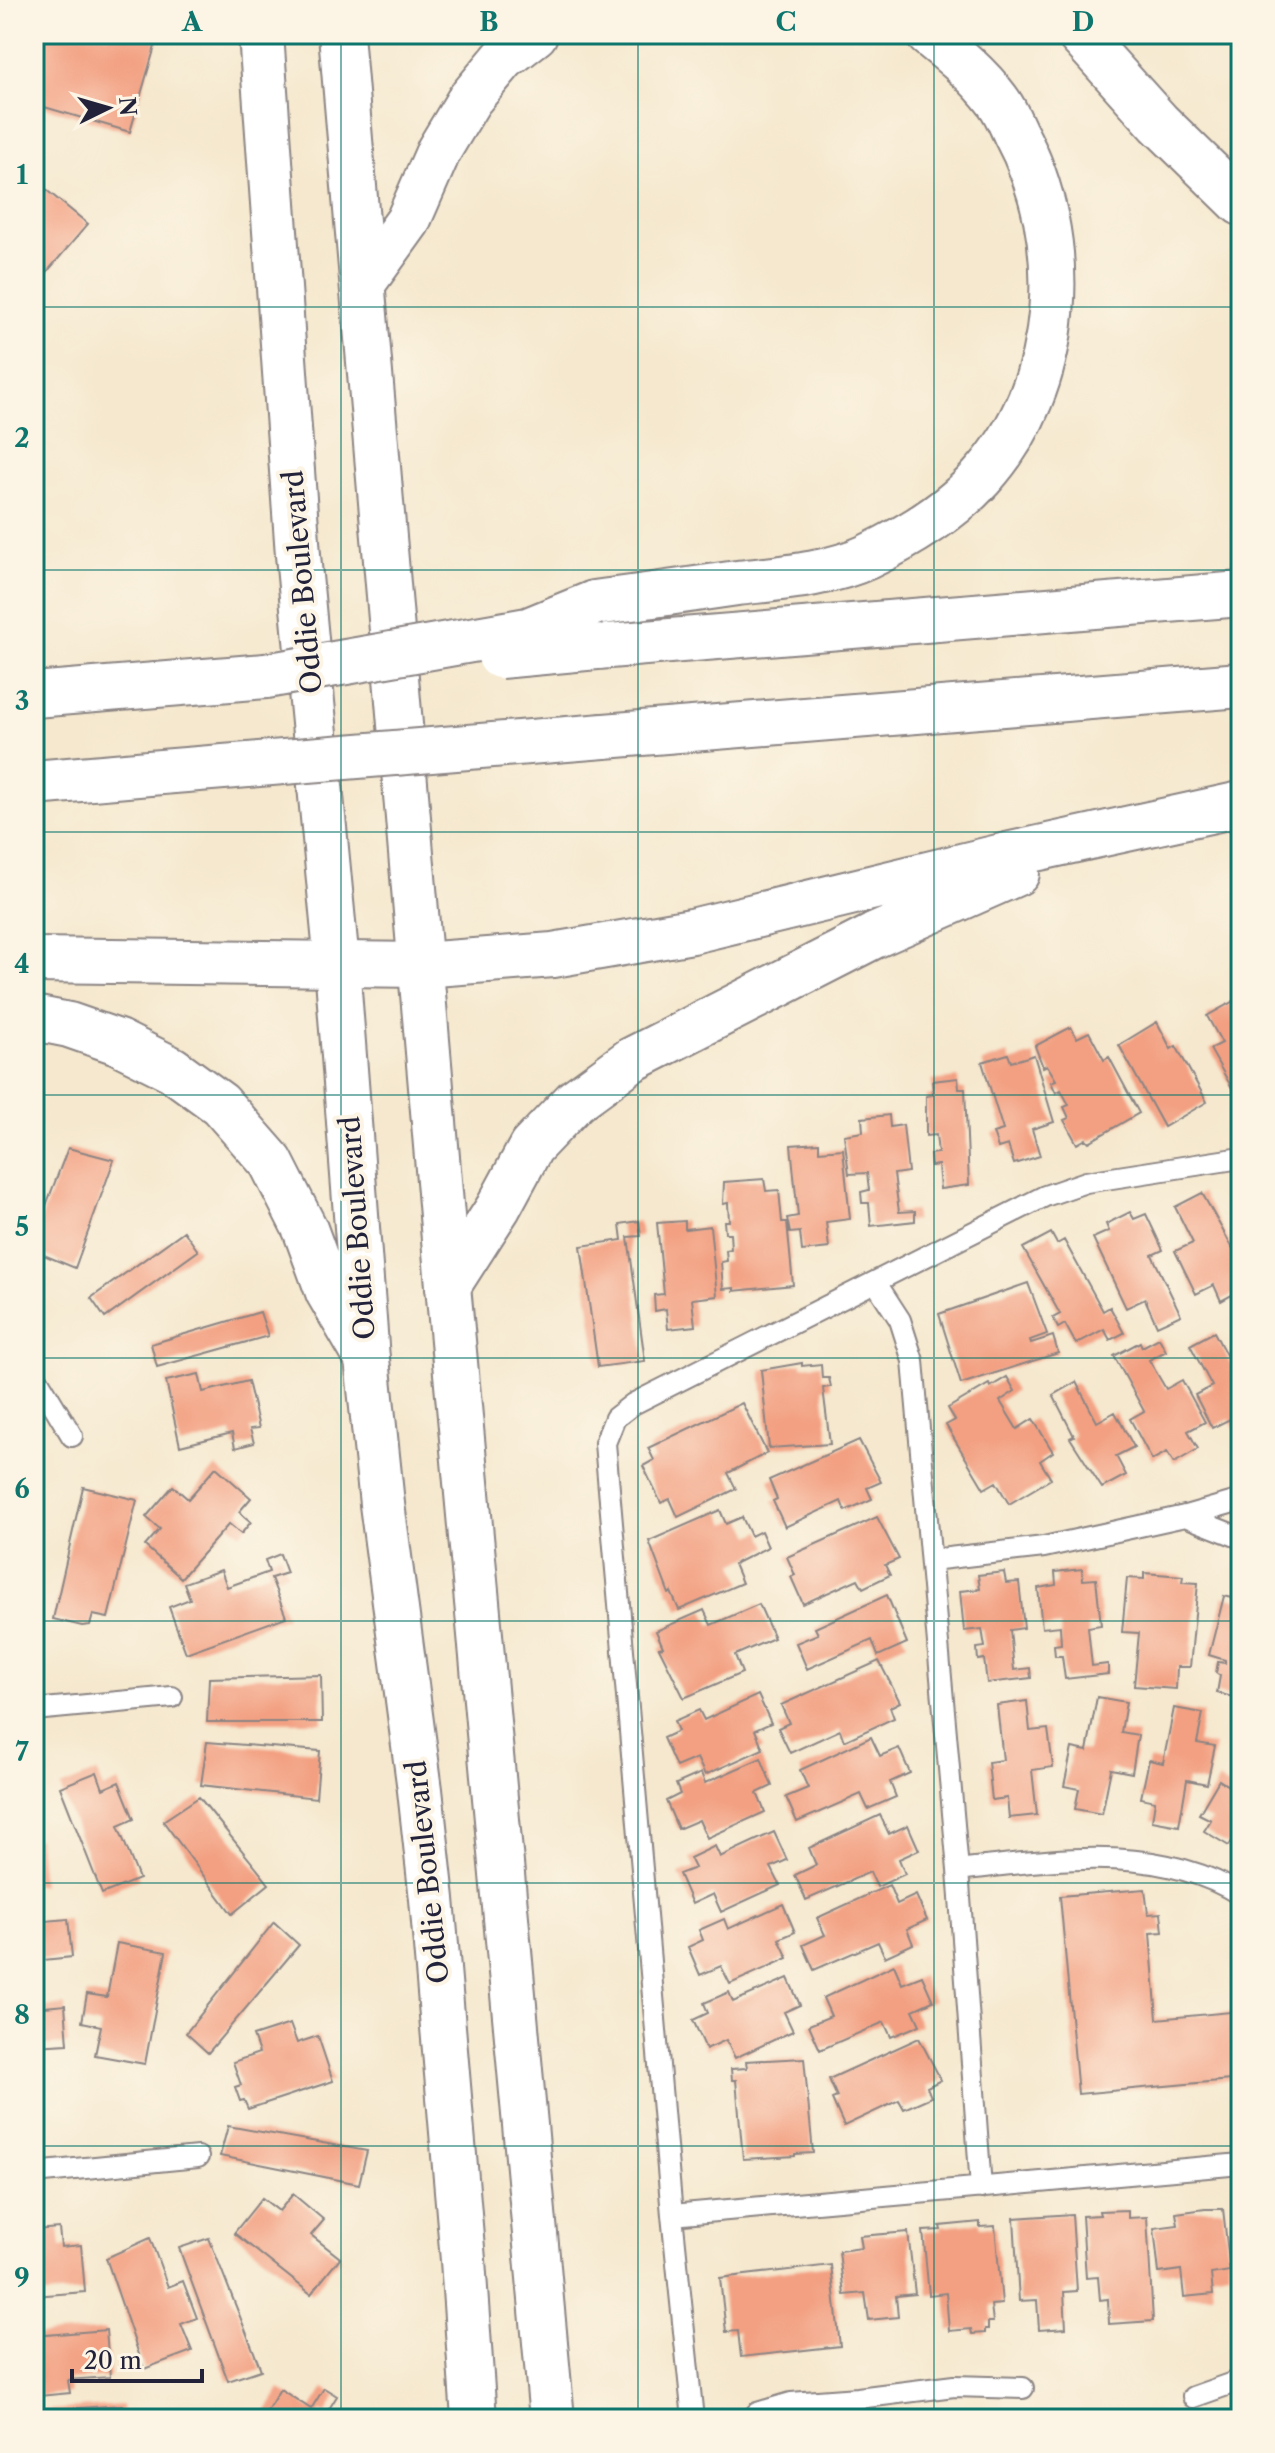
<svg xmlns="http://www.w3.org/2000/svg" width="1275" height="2453" font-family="'Libre Caslon Text',serif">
<rect width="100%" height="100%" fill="#fcf5e5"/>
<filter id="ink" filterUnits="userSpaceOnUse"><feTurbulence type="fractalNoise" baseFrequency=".0125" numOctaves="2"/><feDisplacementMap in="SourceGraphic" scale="16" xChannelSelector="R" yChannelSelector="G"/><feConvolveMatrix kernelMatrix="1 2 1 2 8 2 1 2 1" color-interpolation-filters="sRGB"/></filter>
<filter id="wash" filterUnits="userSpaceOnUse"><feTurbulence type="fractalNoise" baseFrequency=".006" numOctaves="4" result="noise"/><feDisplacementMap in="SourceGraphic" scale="32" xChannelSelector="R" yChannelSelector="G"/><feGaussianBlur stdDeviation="1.8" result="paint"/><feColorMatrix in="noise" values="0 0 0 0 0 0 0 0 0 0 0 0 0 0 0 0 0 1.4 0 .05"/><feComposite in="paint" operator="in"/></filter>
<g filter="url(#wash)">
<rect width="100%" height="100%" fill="#f5e8ce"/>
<g id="blocks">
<path fill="#f3a082" d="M34 34 158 36 130 132 34 104Z
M34 180 88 224 34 287Z
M1241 997V1104L1210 1049 1222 1043 1207 1016Z
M1157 1022 1171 1049 1176 1046 1207 1102 1164 1127 1119 1045Z
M1071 1027 1077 1038 1089 1032 1104 1060 1109 1057 1139 1113 1089 1142 1086 1139 1077 1144 1064 1120 1069 1118 1064 1107 1069 1105 1061 1090 1056 1093 1051 1082 1056 1080 1047 1065 1043 1067 1035 1046Z
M1008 1054 1011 1062 1034 1055 1054 1122 1032 1129 1040 1156 1014 1164 1008 1145 998 1148 993 1133 1003 1130 982 1062Z
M958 1078 959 1089H965L969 1185 940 1189 938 1165 931 1166 930 1154 938 1153 936 1135 926 1136V1096L933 1095 932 1081Z
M889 1115 890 1127 903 1125 908 1172 894 1174 899 1212 915 1211V1221L871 1226 869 1203H862L861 1192 869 1190 867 1173 849 1174 844 1135 863 1132 862 1118Z
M819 1143V1151L843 1149 850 1219 826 1222 829 1248 802 1251 800 1232 790 1233 787 1218 798 1216 791 1145Z
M68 1148 114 1160 75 1268 34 1251V1237Z
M764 1179 766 1191 779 1190 782 1222H787L793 1285 734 1291V1288L723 1289 721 1262 727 1261 726 1250 731 1249 730 1233H725L724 1221H729L728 1203 723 1204 724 1182Z
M1202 1193 1241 1263V1290L1221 1301 1214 1285 1196 1294 1175 1251 1193 1243 1175 1207Z
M1130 1212 1134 1219 1146 1214 1163 1250 1152 1255 1181 1315 1157 1326 1145 1299 1126 1308 1093 1238 1109 1231 1106 1224Z
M639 1221 641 1236 628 1237 645 1361 598 1367 581 1246 622 1240 620 1224Z
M685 1221V1229L710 1226 717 1296 692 1299 695 1326 668 1329 666 1309 655 1311 654 1295 664 1294 657 1223Z
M184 1231 198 1251 105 1318 91 1298Z
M1051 1233 1057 1244 1064 1240 1103 1311 1110 1307 1124 1333 1110 1340 1104 1329 1076 1344 1065 1324 1058 1328 1053 1318 1060 1314 1023 1248Z
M1028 1283 1047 1334 1030 1340 1031 1343 1053 1336 1058 1353 961 1384 939 1314Z
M260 1312 268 1336 157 1367 151 1344Z
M1214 1332 1235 1372 1241 1369V1441L1230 1419 1212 1428 1195 1395 1212 1386 1190 1345Z
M1159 1338 1166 1351 1149 1360 1166 1389 1182 1380 1205 1422 1188 1431 1198 1449 1174 1463 1167 1452 1152 1460 1130 1419 1144 1411 1114 1356 1140 1342 1142 1347Z
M802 1363V1366L821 1364 822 1378H829L831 1387 823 1388 830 1444 769 1448 761 1370Z
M199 1374 203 1392 248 1381 259 1428 250 1429 254 1443 235 1448 232 1433 180 1446 166 1381Z
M1007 1377 1015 1391 1000 1401 1017 1429 1033 1419 1053 1452 1040 1461 1051 1479 1009 1504 996 1482 984 1489 946 1425 955 1420 948 1408 989 1384 990 1387Z
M1076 1382 1097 1422 1115 1412 1134 1447 1116 1456 1126 1475 1102 1488 1070 1438 1074 1436 1053 1395Z
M742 1403 767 1453 728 1473 736 1489 678 1517 670 1499 661 1503 643 1466 654 1460 648 1448Z
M859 1440 881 1482 867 1488 872 1499 845 1511 841 1501 785 1527 773 1501 777 1499 769 1480Z
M216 1467 251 1498 239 1512 251 1522 241 1534 229 1524 181 1578 145 1546 160 1529 146 1517 173 1486 188 1499Z
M83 1487 137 1500 108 1618 93 1615 90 1625 82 1626 53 1619Z
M720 1510 726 1524 742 1517 751 1536 761 1531 768 1547 734 1564 742 1583 679 1610 671 1592 669 1594 649 1541Z
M877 1517 899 1559 885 1565 890 1575 863 1588 858 1579 803 1604 791 1577 795 1575 787 1557Z
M280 1554 287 1573 271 1578 286 1617 186 1653 169 1607 190 1599 184 1583 221 1570 227 1587 269 1572 265 1560Z
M1082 1569 1083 1580 1096 1579 1101 1625 1088 1627 1092 1666 1108 1664V1674L1065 1679 1062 1656H1055L1054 1645 1061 1644 1060 1626 1042 1628 1038 1588 1056 1585 1055 1572Z
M1004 1572 1006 1583 1019 1582 1024 1628 1010 1630 1014 1670 1030 1668 1031 1678 987 1683 984 1659 978 1660 977 1648 985 1647 982 1629 964 1631 960 1591 980 1589 978 1575Z
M1144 1573 1183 1576 1182 1582 1198 1583 1190 1667H1177L1176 1689 1134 1686 1139 1633 1122 1632 1127 1578 1144 1579Z
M887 1595 907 1643 878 1656 872 1640 807 1669 796 1643 818 1634 815 1628Z
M1224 1596 1241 1600V1699L1217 1693 1220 1676 1216 1673 1218 1662 1225 1663V1660L1209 1655Z
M759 1604 774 1638 735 1655 742 1673 684 1698 659 1648 663 1647 656 1631 704 1610 711 1625Z
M879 1661 900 1702 890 1707 894 1718 844 1741 840 1730 790 1753 778 1728 789 1723 781 1705Z
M321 1675 322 1722H207L209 1678Z
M758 1695 771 1723 755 1730 763 1749 705 1775 697 1758 676 1767 663 1738 678 1731 674 1721 699 1710 704 1720Z
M1097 1697 1126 1702 1121 1732 1138 1735 1132 1773 1111 1769 1102 1814 1075 1809 1079 1789 1064 1786 1072 1748 1087 1751Z
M1027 1701 1030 1731 1048 1729 1053 1767 1032 1770 1037 1815 1009 1818 1007 1798 992 1800 988 1762 1003 1760 997 1705Z
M1174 1708 1203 1713 1197 1743 1215 1746 1207 1784 1187 1780 1179 1826 1152 1821 1155 1801 1141 1798 1149 1760 1163 1763Z
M871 1737 880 1756 899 1748 910 1773 890 1782 896 1797 868 1809 861 1794 797 1822 786 1797 808 1788 800 1770Z
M207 1742 320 1751 316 1798 201 1785Z
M761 1758 772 1786 757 1793 765 1812 707 1838 699 1820 678 1829 666 1801 680 1794 676 1784 701 1773 705 1783Z
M1241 1769V1846L1232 1841 1229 1846 1204 1831 1211 1820 1199 1814 1219 1780 1230 1787Z
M97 1772 103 1789 119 1782 134 1819 118 1826 139 1879 102 1894 60 1787Z
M199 1797 269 1884 232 1914 163 1821Z
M880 1815 889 1834 908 1825 919 1850 899 1859 905 1874 877 1887 870 1872 806 1900 795 1875 816 1865 809 1848Z
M774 1832 787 1860 771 1867 780 1885 721 1912 713 1894 692 1904 679 1874 695 1868 690 1858 715 1846 720 1857Z
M38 1838 42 1885H34V1839Z
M889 1885 897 1904 916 1895 927 1920 907 1929 913 1944 885 1957 878 1942 814 1970 803 1945 825 1935 817 1918Z
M1145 1889 1148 1914 1161 1913 1163 1932 1150 1933 1157 2019 1241 2011V2079L1078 2094 1060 1896Z
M783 1904 795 1932 779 1939 788 1958 730 1984 721 1966 700 1975 688 1947 703 1940 699 1930 724 1919 728 1929Z
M68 1919 72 1957 34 1961V1922Z
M274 1922 299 1945 208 2053 186 2033Z
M117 1943 166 1952 145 2064 95 2055 101 2026 82 2022 87 1994 107 1997Z
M894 1965 902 1984 922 1976 933 2001 913 2010 920 2025 891 2037 884 2022 820 2050 809 2025 831 2016 823 1998Z
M788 1978 800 2005 784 2012 793 2031 735 2058 726 2040 706 2049 693 2020 708 2013 704 2003 729 1992 733 2002Z
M65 2005 68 2044 34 2046V2008Z
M290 2024 297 2043 318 2036 333 2081 248 2109 244 2100 240 2101 235 2087 241 2085 233 2062 259 2053 253 2036Z
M919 2038 941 2080 927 2087 931 2097 904 2109 899 2100 844 2126 832 2099 837 2097 829 2079Z
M804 2058 813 2153 795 2154V2156L743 2159 736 2080H732L731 2069 747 2068 746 2061Z
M228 2126 367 2151 359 2184 220 2156Z
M293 2194 324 2220 311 2235 340 2258 311 2294 234 2233 262 2198 279 2211Z
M1205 2209H1223L1230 2271 1211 2274 1213 2294 1184 2297 1181 2270 1159 2273 1154 2228 1178 2225 1176 2213Z
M1128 2210V2218L1147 2217 1153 2321 1109 2324 1108 2299 1100 2300 1098 2277 1086 2278 1082 2216 1100 2215 1099 2211Z
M1072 2214 1077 2291 1064 2292 1066 2328 1039 2330 1037 2300 1019 2301 1014 2218Z
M980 2222V2227L995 2226 1002 2304 991 2305 993 2322H988V2329H985V2333L972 2334 971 2329 949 2331 946 2293 929 2295 923 2231 941 2230 940 2226Z
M59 2228 61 2247 81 2245 85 2292 34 2296V2230Z
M908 2232 915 2294 896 2296 898 2317 869 2320 865 2293 844 2295 839 2251 862 2248 860 2236Z
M150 2238 168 2287 183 2281 197 2318 181 2324 192 2351 144 2369 106 2258Z
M209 2238 261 2370 228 2381 179 2248Z
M831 2265 840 2346 741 2357 738 2331 726 2332 720 2278Z
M106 2330 110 2377 68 2380 70 2393 39 2396 38 2383H34V2336Z
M324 2388 337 2396 326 2414 321 2411 316 2419H262L280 2389 311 2409Z
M122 2405 123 2419H34V2411Z"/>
</g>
</g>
<g filter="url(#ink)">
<use href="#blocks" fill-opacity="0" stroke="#8c8584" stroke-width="2"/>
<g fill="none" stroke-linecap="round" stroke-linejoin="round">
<defs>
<path id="service" d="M1241 1158 1086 1182 1045 1196 633 1404 615 1418 605 1443 672 2215 1241 2164
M876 1283 900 1320 913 1361 958 1870 981 2188
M34 1373 72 1436
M1185 1516 1241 1538
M931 1560 1044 1547 1185 1516 1241 1500
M34 1710 172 1697
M958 1870C1051 1860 1157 1842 1241 1895
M34 2173 198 2157
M672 2215 693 2419
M1193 2397 1241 2380
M752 2419 757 2413 791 2403 858 2398 954 2386 1023 2388"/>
<path id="secondary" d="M261 34 298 555 337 964 367 1359 382 1504 420 1790 432 1899 463 2260 474 2419
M341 34 448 1286 552 2419"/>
<path id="motorway" d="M1079 34 1159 123 1241 203
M364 282 408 221 439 150 469 100 504 58 535 34
M594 603C641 597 689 590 737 583 780 578 828 575 867 557 909 537 950 512 981 478 1065 386 1073 240 1015 133 1010 122 1005 110 998 101 979 75 953 54 928 34
M597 647 1241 594
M34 695 266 676
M604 736 1241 685
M34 783 149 773
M34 960 421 965 553 955 692 931 1007 855 1241 804
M34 1018 69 1025 118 1042 172 1069 220 1104 271 1162 305 1229 328 1292 367 1359
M448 1286 498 1208 531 1147 575 1101 631 1060 874 936 1017 873"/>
</defs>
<use href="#service" stroke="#8c8584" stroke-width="24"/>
<use href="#secondary" stroke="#8c8584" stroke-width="48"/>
<use href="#motorway" stroke="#8c8584" stroke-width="48"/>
<use href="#service" stroke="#fff" stroke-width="20"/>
<use href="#secondary" stroke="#fff" stroke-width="44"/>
<use href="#motorway" stroke="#fff" stroke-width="44"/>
<defs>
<path id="motorway-bridge" d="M500 656 597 647
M266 676 528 630 594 603
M149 773 604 736"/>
</defs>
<use href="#motorway-bridge" stroke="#8c8584" stroke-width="48" stroke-linecap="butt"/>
<use href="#motorway-bridge" stroke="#fff" stroke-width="44"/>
</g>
</g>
<path fill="none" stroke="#0f766e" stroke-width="2" stroke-opacity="0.55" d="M341 34V2419M638 34V2419M934 34V2419M34 307H1241M34 570H1241M34 832H1241M34 1095H1241M34 1358H1241M34 1621H1241M34 1883H1241M34 2146H1241"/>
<g text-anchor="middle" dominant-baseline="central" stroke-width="8" stroke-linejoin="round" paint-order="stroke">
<g font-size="28" fill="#22223b" stroke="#fcf5e5">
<text transform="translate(302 582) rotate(-95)">Oddie Boulevard</text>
<text transform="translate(357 1228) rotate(-94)">Oddie Boulevard</text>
<text transform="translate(427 1872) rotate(-96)">Oddie Boulevard</text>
</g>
</g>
<rect width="1275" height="2453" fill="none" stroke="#fcf5e5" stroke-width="88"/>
<g transform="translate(108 108) rotate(85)" stroke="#fcf5e5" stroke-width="6" paint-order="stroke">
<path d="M0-6L14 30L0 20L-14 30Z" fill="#22223b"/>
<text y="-12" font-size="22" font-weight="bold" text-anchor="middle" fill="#22223b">N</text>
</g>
<path d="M72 2369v12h130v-12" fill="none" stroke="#22223b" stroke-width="4"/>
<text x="84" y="2369" font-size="24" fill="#22223b" stroke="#fcf5e5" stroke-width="6" paint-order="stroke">20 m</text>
<rect x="44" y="44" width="1187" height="2365" fill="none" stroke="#0f766e" stroke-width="3"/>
<g font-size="26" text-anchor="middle" font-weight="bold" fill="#0f766e">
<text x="192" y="31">A</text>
<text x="489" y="31">B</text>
<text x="786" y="31">C</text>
<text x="1083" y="31">D</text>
<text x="22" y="184">1</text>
<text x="22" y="447">2</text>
<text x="22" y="710">3</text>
<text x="22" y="973">4</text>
<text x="22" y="1236">5</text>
<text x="22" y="1498">6</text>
<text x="22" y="1761">7</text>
<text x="22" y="2024">8</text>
<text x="22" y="2287">9</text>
</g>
</svg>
